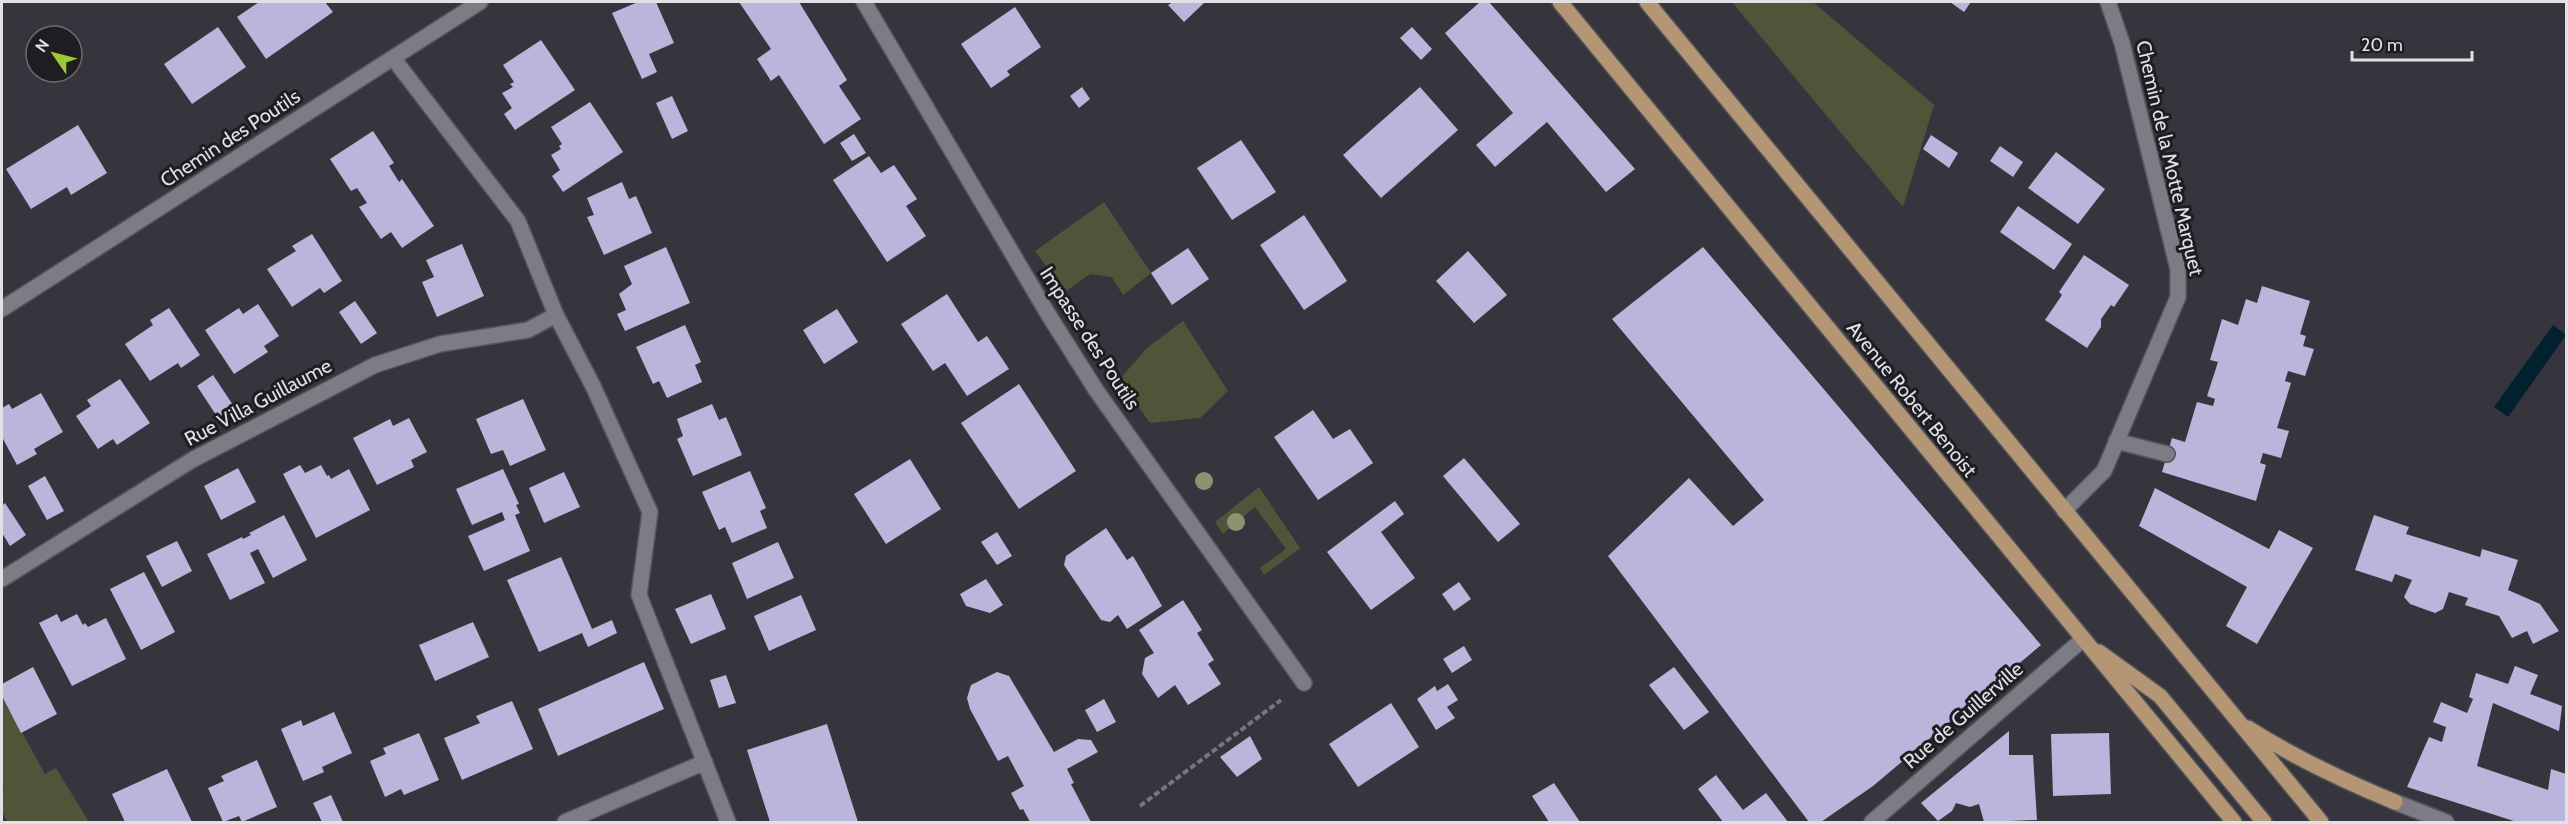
<svg xmlns="http://www.w3.org/2000/svg" width="2568" height="824" font-family="Cabin,sans-serif">
<rect width="100%" height="100%" fill="#36353d"/>
<path fill="#50553a" d="M1732 2H1813L1934 105 1903 207Z
M1104 202 1151 273 1123 295 1112 277 1090 274 1065 292 1035 251Z
M1183 321 1228 391 1200 418 1150 423 1119 380 1147 348Z
M1259 487 1300 548 1264 575 1260 568 1286 549 1255 507 1223 534 1215 522Z
M2 696 45 774 56 768 89 822H8L2 812V790L4 788 2 781Z"/>
<path fill="#02212e" d="M2553 325 2566 335 2508 417 2494 407Z"/>
<path fill="#bab5db" d="M259 2H325L333 12 266 59 237 17Z
M638 2H656L674 43 649 54 657 72 642 79 612 13Z
M739 2H799L847 80 839 86 861 119 824 144 779 75 771 81 757 59 771 49Z
M1173 2H1205L1184 22 1168 5Z
M1480 2H1489L1635 169 1606 192 1547 122 1495 167 1476 145 1513 113 1445 33Z
M1950 2H1971L1964 12Z
M1015 7 1041 47 1007 71 1010 75 991 88 961 44Z
M218 27 246 67 192 104 164 64Z
M1412 27 1432 49 1421 60 1400 38Z
M541 40 575 90 515 130 504 114 512 108 502 93 513 87 510 84 514 82 503 65Z
M1082 87 1090 99 1079 108 1070 96Z
M1420 87 1458 130 1381 198 1343 155Z
M672 96 688 131 672 139 656 103Z
M590 102 623 152 563 192 552 176 560 170 551 155 561 149 559 146 562 144 551 127Z
M78 125 107 173 71 195 67 187 31 209 6 169Z
M373 131 394 163 389 166 399 182 402 179 434 226 402 248 391 232 381 239 359 207 367 203 357 188 351 191 330 159Z
M854 134 866 153 852 161 840 143Z
M1931 135 1958 153 1949 168 1923 149Z
M1241 140 1276 192 1232 220 1197 168Z
M2000 146 2023 162 2013 177 1990 161Z
M2056 152 2105 189 2078 224 2028 188Z
M869 156 881 173 894 165 917 199 906 206 926 236 887 262 833 180Z
M622 182 629 199 636 196 652 233 604 255 587 217 594 215 587 198Z
M2018 206 2072 244 2054 270 2000 232Z
M1304 215 1347 281 1304 310 1260 245Z
M312 234 342 281 324 293 320 288 292 307 267 269 296 251 292 246Z
M462 244 484 296 437 317 422 282 434 277 426 260Z
M666 247 690 303 625 331 617 314 626 310 619 294 632 284 624 266Z
M1703 247 2041 645 1873 786 1821 822H1809L1608 556 1689 478 1733 526 1764 500 1612 319Z
M1188 248 1209 279 1172 305 1151 273Z
M1468 251 1507 295 1474 323 1436 281Z
M2084 255 2129 285 2114 307 2111 305 2101 319V327L2087 348 2045 320 2062 295 2059 292Z
M2262 286 2310 301 2300 334 2306 336 2303 346 2314 349 2305 376 2288 371 2285 381 2291 383 2277 428 2289 431 2281 458 2263 453 2260 463 2266 465 2256 501 2162 472 2172 438 2185 442 2197 402 2213 406 2215 399 2207 396 2218 362 2210 360 2222 319 2238 325 2246 299 2257 303Z
M947 294 978 342 987 336 1009 369 967 396 945 363 933 371 901 324Z
M355 301 377 333 361 344 339 312Z
M258 304 279 336 264 346 268 352 234 374 205 330 239 308 243 314Z
M169 308 200 355 181 368 178 363 150 381 125 344 153 325 150 320Z
M837 309 858 342 824 364 803 330Z
M685 325 701 362 695 365 702 382 667 398 659 381 653 384 636 347Z
M213 375 235 408 218 418 197 386Z
M120 379 150 423 117 445 113 439 98 449 76 416 91 406 87 400Z
M1019 384 1076 471 1019 509 961 423Z
M41 393 63 432 34 449 37 454 17 465 2 437V408L9 404 12 409Z
M523 399 546 450 510 466 503 450 491 454 476 419Z
M712 404 719 420 726 417 742 455 693 476 677 439 683 436 677 419Z
M1313 410 1333 439 1350 429 1373 463 1318 500 1274 437Z
M409 418 427 452 411 460 414 467 377 485 353 438 390 419 393 426Z
M1464 458 1520 524 1498 542 1443 476Z
M910 459 941 509 886 544 854 494Z
M300 465 305 473 321 465 327 476 329 475 331 479 349 469 370 510 316 538 283 474Z
M238 468 256 502 221 520 204 486Z
M503 469 519 504 516 505 520 513 515 515 530 551 484 571 468 536 505 520 502 512 472 525 456 489Z
M750 471 766 508 760 511 767 528 732 543 725 527 719 530 702 492Z
M564 472 580 507 544 523 529 488Z
M45 476 64 511 47 520 28 486Z
M2155 488 2269 549 2279 530 2313 548 2257 644 2226 626 2247 587 2139 526Z
M1395 501 1404 514 1381 532 1415 578 1371 610 1327 552Z
M5 503 26 535 10 546 2 533V506Z
M284 515 307 560 273 578 258 549 250 553 265 583 230 600 207 554 242 537 243 539 251 535 249 533Z
M2374 515 2409 527 2406 534 2480 557 2482 549 2518 560 2508 590 2540 604 2559 631 2533 644 2527 631 2512 638 2499 616 2465 605 2468 598 2449 592 2443 609 2435 613 2410 604 2404 597 2412 580 2395 574 2392 582 2355 570Z
M1106 528 1127 560 1133 556 1162 606 1127 629 1118 615 1110 622 1101 620 1064 565 1066 556Z
M997 532 1012 556 997 565 981 542Z
M177 541 192 571 162 587 146 556Z
M778 542 794 578 747 599 732 563Z
M561 557 592 629 612 620 617 633 588 647 582 633 539 652 507 580Z
M144 572 175 632 141 650 110 589Z
M986 579 1003 605 990 613 966 606 960 594Z
M1459 582 1471 599 1454 611 1442 594Z
M711 594 726 629 691 644 675 609Z
M801 595 816 630 769 651 754 616Z
M1183 600 1202 630 1197 633 1214 660 1208 664 1221 684 1188 705 1175 685 1158 698 1142 674 1145 658 1154 653 1139 630Z
M57 614 61 622 77 614 83 625 85 623 88 627 106 618 126 659 72 686 39 623Z
M473 622 489 657 435 681 419 645Z
M1464 646 1472 660 1452 673 1443 659Z
M644 662 664 709 558 756 538 709Z
M2515 666 2538 675 2530 694 2562 706 2559 731 2493 703 2477 766 2548 790 2551 769 2566 774V822H2517L2407 787 2429 737 2442 742 2446 727 2433 722 2441 702 2467 713 2473 699 2469 697 2476 673 2508 684Z
M33 667 57 714 21 733 2 696V684Z
M1674 667 1709 712 1684 730 1649 685Z
M997 672 1009 676 1054 752 1078 739 1091 740 1098 752 1067 769 1074 783 1071 784 1091 822H1030L1023 809 1020 810 1011 793 1024 786 1008 756 998 761 970 709 967 698 971 685Z
M726 675 736 703 719 708 710 680Z
M1448 684 1458 700 1447 707 1455 718 1436 730 1417 699 1435 686 1437 691Z
M1104 699 1116 722 1097 732 1085 710Z
M512 701 533 749 462 780 444 738 480 723 476 716Z
M1391 703 1419 747 1358 787 1329 744Z
M334 712 352 753 322 767 324 772 303 781 281 729 301 720 303 726Z
M827 724 858 822H770L747 750Z
M2009 731V755H2033L2037 820 1984 822 1979 804 1970 807 1956 803 1952 811 1938 821 1921 803Z
M419 733 439 780 404 795 401 789 385 797 370 761 386 754 383 748Z
M2109 733 2111 794 2053 796 2051 734Z
M1250 736 1262 759 1237 777 1220 757Z
M257 760 277 807 242 822 239 816 223 822 208 788 224 781 221 776Z
M167 769 192 822H125L112 794Z
M1716 775 1743 810 1766 793 1788 822H1723L1698 789Z
M1554 783 1580 822H1549L1532 796Z
M331 795 343 822H322L313 803Z"/>
<g fill="none" stroke-linecap="round" stroke-linejoin="round">
<defs>
<path id="lane" d="M2116 441 2167 454
M2064 511 2104 471 2178 297V269L2122 43 2108 2"/>
<path id="street" d="M864 2 1048 314 1096 390 1304 683
M393 58 518 221 556 315 593 386 650 512 639 595 728 822
M2 309 480 2
M2 579 192 460 375 365 440 344 528 330 556 315
M565 822 705 762
M1872 822 2082 640"/>
<path id="secondary" d="M2395 802 2446 822"/>
<path id="primary" d="M1560 2 2234 822
M1647 2 2321 822
M2099 652 2160 696 2264 822
M2248 728C2295 758 2344 781 2395 802"/>
</defs>
<use href="#lane" stroke="#54545a" stroke-width="18"/>
<use href="#street" stroke="#54545a" stroke-width="18"/>
<use href="#secondary" stroke="#54545a" stroke-width="18"/>
<use href="#primary" stroke="#54545a" stroke-width="18"/>
<path stroke="#77767d" stroke-width="4" stroke-dasharray="6 3" stroke-linecap="butt" d="M1140 806 1281 700"/>
<use href="#lane" stroke="#7d7c85" stroke-width="15"/>
<use href="#street" stroke="#7d7c85" stroke-width="15"/>
<use href="#secondary" stroke="#7d7c85" stroke-width="15"/>
<use href="#primary" stroke="#b49674" stroke-width="15"/>
</g>
<g fill="#8c9373">
<circle cx="1204" cy="481" r="9"/>
<circle cx="1236" cy="522" r="9"/>
</g>
<g text-anchor="middle" dominant-baseline="central" stroke-width="6" stroke-linejoin="round" paint-order="stroke">
<g font-size="20" fill="#e0e0e5" stroke="#1e1d21">
<text transform="translate(230 138) rotate(-33)">Chemin des Poutils</text>
<text transform="translate(2170 158) rotate(77)">Chemin de la Motte Marquet</text>
<text transform="translate(1090 338) rotate(57)">Impasse des Poutils</text>
<text transform="translate(1912 399) rotate(51)">Avenue Robert Benoist</text>
<text transform="translate(258 402) rotate(-28)">Rue Villa Guillaume</text>
<text transform="translate(1963 715) rotate(-41)">Rue de Guillerville</text>
</g>
</g>
<rect width="2568" height="824" fill="none" stroke="#e0e0e5" stroke-width="6"/>
<g transform="translate(54 54) rotate(305)"><circle r="28" fill="#1e1d21" stroke="#6c6b6f" stroke-width="1.5"/>
<path d="M0-4.5L10 22L0 15L-10 22Z" fill="#9cca32"/>
<text y="-9" font-size="16" font-weight="bold" text-anchor="middle" fill="#e0e0e5">N</text>
</g>
<path d="M2352 51v9h120v-9" fill="none" stroke="#e0e0e5" stroke-width="3"/>
<text x="2361" y="51" font-size="18" fill="#e0e0e5" stroke="#1e1d21" stroke-width="4.5" paint-order="stroke">20 m</text>
</svg>
